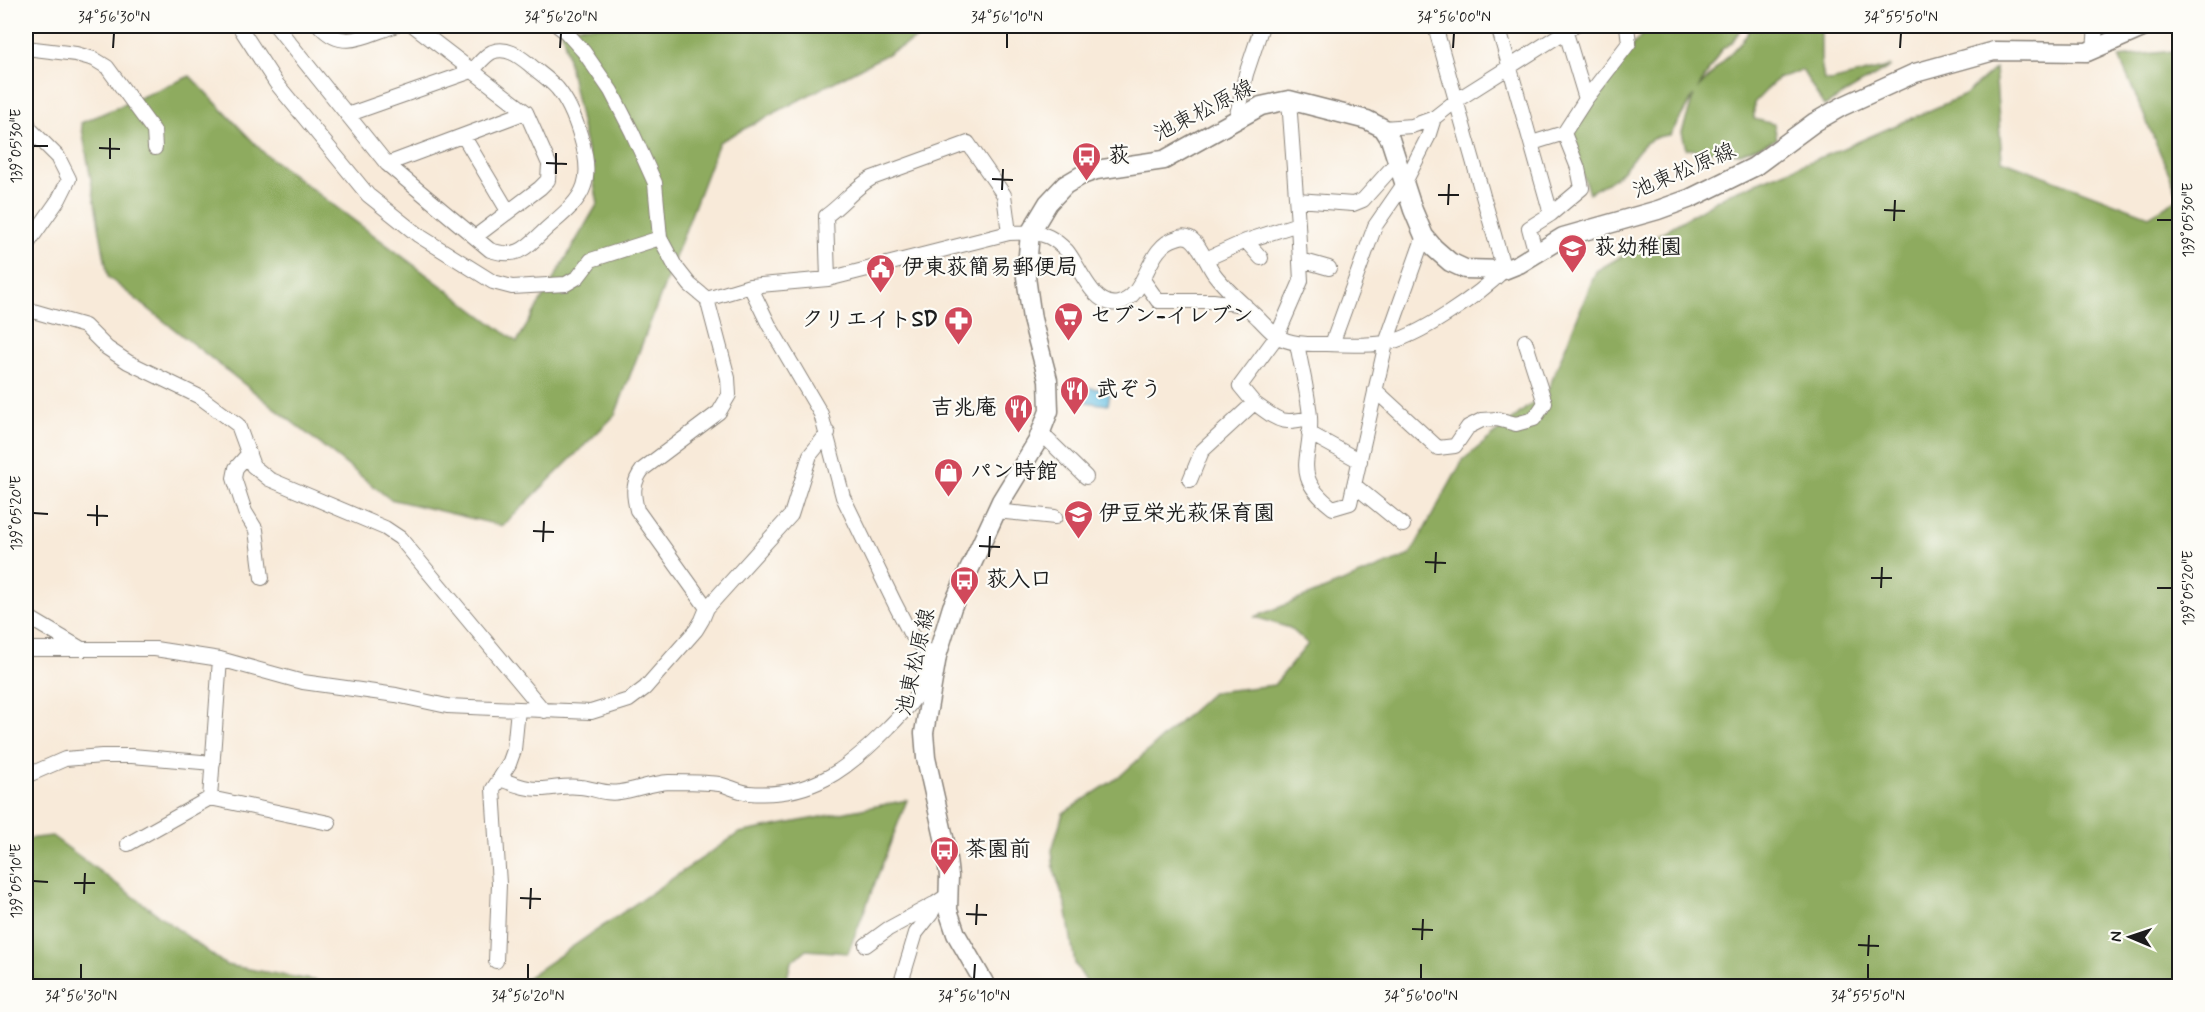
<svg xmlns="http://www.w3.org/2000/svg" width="2205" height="1012" font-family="Mynerve,'Klee One',sans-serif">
<rect width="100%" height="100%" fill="#fdfcf7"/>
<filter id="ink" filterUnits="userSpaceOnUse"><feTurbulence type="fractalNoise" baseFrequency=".0167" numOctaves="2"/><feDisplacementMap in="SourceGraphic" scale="12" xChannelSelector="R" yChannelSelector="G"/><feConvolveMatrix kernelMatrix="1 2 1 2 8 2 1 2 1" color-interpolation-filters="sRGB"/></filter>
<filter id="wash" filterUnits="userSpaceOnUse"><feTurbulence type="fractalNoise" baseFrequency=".008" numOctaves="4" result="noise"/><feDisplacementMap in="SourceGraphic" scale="24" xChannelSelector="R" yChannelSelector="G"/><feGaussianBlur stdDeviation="1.35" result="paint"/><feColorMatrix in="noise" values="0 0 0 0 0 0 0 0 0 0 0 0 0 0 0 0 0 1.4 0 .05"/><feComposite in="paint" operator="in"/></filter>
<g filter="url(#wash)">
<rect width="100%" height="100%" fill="#f8ead9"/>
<path fill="#8eab5e" stroke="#55643d" stroke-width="1.5" d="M561 26H941L719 142 615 415 503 526 390 499 108 277 81 123 190 76 265 154 517 342 598 203Z
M1652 26H1743L1732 42 1721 50 1698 89 1746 36 1751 26H1827L1821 31V61L1824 80 1831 81 1891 66 1824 106 1802 70 1777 79 1754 103V119L1774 124 1777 139 1741 153 1686 149 1682 132 1694 95 1670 135C1638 137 1638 158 1617 176 1609 183 1598 187 1589 193L1570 138 1573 130C1597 94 1619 54 1652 26Z
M2173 51 2180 53 2179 197 2119 57Z
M1995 68 2002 160 2149 216 2179 198V986H1089L1075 964 1066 906 1054 870 1052 850 1063 813 1119 777 1213 692 1274 685 1308 644 1290 628 1255 617 1410 555 1463 460 1548 390 1596 271 1728 194 1839 150 1965 95Z
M907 800 848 953 806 950 791 962 785 986H515L739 833Z
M52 836 226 965 345 986H26V839Z"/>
<path fill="#66bfe3" stroke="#416e80" stroke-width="1.5" d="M1075 385 1110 391 1108 405 1072 400Z"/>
</g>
<g filter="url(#ink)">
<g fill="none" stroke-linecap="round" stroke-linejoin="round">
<defs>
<path id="minor" d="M239 26 276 83 368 195 418 235 493 282 512 287 566 284 578 277 591 260 660 238
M276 26 387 164 490 250C517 259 525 249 545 230 558 218 578 204 584 186 593 161 574 108 557 88 549 79 538 72 529 64 519 56 506 46 492 52 484 56 478 65 472 71L347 115
M320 26C343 52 366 35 394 26
M414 26 526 112 549 164 548 180 540 188 475 237
M1498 26 1551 214 1529 228 1536 254
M26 48 76 54 94 59 107 67 154 131 155 148
M2094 50 2096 26
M1586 99 1629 43 1627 26
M26 118C30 128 34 138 26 147
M1236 119 1246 74 1262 26
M1383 128 1412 126 1434 118 1457 100 1574 26
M464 137 508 211
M1532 143 1564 133 1586 99 1564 26
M387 164 526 112
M1297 200 1353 204 1363 200 1397 162
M1551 214 1582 188 1578 168 1564 133
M1246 241 1261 258
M26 246 59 199 69 179 58 157 31 130
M1206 259 1246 241 1298 224 1289 100
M1301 260 1329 268
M828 279 826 216C843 204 854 188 872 178L968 143 1004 195 1009 233
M1143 280 1158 301H1213L1245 305
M750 286 769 325 821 414 843 497 895 604 910 633 927 652 937 656
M707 299 750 286 828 279 1009 233C1022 233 1037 231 1049 237 1055 240 1062 246 1067 251 1079 265 1093 308 1118 303 1148 297 1145 246 1177 238 1181 236 1186 236 1190 238 1201 245 1207 265 1215 275 1228 292 1246 306 1260 320 1265 325 1271 332 1277 336 1291 345 1310 344 1326 344 1345 345 1365 346 1385 343 1418 338 1480 294 1504 270L1435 26
M26 309 85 326 107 348 128 362 200 397 238 425 253 466 269 479 385 528 400 538 544 711
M1297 343C1301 367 1308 392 1310 417 1313 459 1289 474 1333 508L1350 503 1386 343 1424 236
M1332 344 1375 226 1404 184 1428 137 1434 118
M1375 390 1438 448 1455 446 1468 427 1482 420 1497 419 1516 424 1534 419 1545 403 1525 341
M1254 403C1279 420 1279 425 1310 418
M1041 433 1086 477
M1309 433 1360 461
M249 453 236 468 234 478 245 512 256 530 262 578
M1190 480 1202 451 1254 403 1240 386 1277 336 1301 281 1298 224
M1354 485 1403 525
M996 511 1055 517
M707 608 791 515 810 455 828 433
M26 616 80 648
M26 649H155L220 659 303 682 396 695 447 706 591 712 629 700 645 688 696 630 702 620 707 608 637 510C633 494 632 483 643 469L719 412 729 395 728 378 707 299 690 285 675 266 660 238 655 183 632 132 611 91 584 52 566 32 558 26
M26 776 65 759 102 756H132L213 763
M500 779C514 784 528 790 543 789 556 788 567 785 580 787 594 788 605 795 620 792 636 790 652 783 669 782 684 782 703 782 719 784 729 786 739 792 749 793 811 798 847 770 888 728 910 705 925 694 925 659L930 656H937
M210 798 220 659
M128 844 210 798 329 823
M866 945 888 929 934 904
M496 961 499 884 493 789 509 764 514 750 518 709
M900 986 916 933 931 914 936 903 948 895"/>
<path id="major" d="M986 986 956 934 948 910 949 876 945 842 926 758 924 733 937 656 952 607 1001 501 1037 442 1049 411 1048 380 1032 319 1026 277 1030 233 1048 203 1065 185 1082 175 1096 170 1164 160 1261 106 1289 100 1367 120 1383 128 1390 139 1413 210 1424 236 1434 248 1450 262 1465 269 1504 270 1519 264 1563 237 1658 210 1691 198 1754 167 1815 122 1843 106 1915 73 1994 51 2087 52 2147 26"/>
</defs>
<use href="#minor" stroke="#8a837a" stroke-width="16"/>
<use href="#major" stroke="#8a837a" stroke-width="21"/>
<use href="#minor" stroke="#fff" stroke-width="14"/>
<use href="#major" stroke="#fff" stroke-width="18"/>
</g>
</g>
<path fill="none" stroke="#1c1c1c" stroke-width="2" d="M113 48 114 33M560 48 561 33M1007 48V33M1453 48 1454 33M1900 48 1901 33M33 146H48M99 148 120 149M110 159V138M546 163 567 164M556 174V153M992 179 1013 180M1002 190 1003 169M1438 195H1459M1448 205 1449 184M1884 210 1905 211M2157 220H2172M1894 221 1895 200M33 513 48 514M87 515 108 516M97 526V505M533 531 554 532M543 542 544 521M979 546 1000 547M989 557 990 536M1425 562 1446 563M1435 573 1436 552M1871 578H1892M1881 588 1882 567M2157 588H2172M33 881 48 882M74 883H95M84 894 85 873M520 898 541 899M530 909 531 888M966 914 987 915M976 925 977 904M1412 929 1433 930M1422 940 1423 919M1858 945 1879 946M1868 956 1869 935M81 979V964M528 979V964M974 979 975 964M1421 979V964M1868 979V964"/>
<defs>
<symbol id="bus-pin" viewBox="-11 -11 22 30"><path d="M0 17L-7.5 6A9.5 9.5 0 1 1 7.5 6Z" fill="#d1495b" stroke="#fdfcf7"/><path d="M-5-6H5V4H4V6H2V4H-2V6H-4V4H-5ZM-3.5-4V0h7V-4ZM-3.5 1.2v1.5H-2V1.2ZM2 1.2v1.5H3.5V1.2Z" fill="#fff"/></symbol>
<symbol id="school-pin" viewBox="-11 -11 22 30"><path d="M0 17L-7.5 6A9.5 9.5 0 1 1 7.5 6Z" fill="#d1495b" stroke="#fdfcf7"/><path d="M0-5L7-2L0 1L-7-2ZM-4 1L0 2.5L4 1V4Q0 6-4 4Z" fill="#fff"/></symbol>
<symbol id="civic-pin" viewBox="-11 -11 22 30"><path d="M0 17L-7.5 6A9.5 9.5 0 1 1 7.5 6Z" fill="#d1495b" stroke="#fdfcf7"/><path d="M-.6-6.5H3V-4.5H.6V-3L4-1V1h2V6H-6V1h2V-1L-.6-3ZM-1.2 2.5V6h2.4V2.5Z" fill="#fff"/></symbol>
<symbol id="supermarket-pin" viewBox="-11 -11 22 30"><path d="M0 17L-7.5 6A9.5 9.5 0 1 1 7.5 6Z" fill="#d1495b" stroke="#fdfcf7"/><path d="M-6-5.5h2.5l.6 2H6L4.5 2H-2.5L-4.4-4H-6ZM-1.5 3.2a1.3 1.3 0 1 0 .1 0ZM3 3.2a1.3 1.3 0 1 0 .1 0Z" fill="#fff"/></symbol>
<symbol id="pharmacy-pin" viewBox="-11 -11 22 30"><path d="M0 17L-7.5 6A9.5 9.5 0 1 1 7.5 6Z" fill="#d1495b" stroke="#fdfcf7"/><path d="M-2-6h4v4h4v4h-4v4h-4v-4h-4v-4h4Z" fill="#fff"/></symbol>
<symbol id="restaurant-pin" viewBox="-11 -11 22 30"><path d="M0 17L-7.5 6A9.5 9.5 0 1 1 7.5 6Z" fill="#d1495b" stroke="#fdfcf7"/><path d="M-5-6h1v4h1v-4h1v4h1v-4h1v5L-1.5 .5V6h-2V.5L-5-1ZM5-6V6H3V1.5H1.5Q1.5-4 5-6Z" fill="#fff"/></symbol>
<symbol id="shop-pin" viewBox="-11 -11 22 30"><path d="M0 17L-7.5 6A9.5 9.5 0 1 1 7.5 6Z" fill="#d1495b" stroke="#fdfcf7"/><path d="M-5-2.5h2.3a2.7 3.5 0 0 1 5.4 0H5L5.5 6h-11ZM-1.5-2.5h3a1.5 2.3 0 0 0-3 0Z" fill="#fff"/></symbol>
</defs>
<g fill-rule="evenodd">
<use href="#bus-pin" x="1070" y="140" width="33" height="45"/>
<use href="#school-pin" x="1556" y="232" width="33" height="45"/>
<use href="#civic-pin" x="864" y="252" width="33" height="45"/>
<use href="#supermarket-pin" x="1052" y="300" width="33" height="45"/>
<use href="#pharmacy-pin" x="942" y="304" width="33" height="45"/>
<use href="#restaurant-pin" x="1058" y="374" width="33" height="45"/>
<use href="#restaurant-pin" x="1002" y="392" width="33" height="45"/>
<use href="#shop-pin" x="932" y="456" width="33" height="45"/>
<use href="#school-pin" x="1062" y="498" width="33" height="45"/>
<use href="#bus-pin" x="948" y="564" width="33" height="45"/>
<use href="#bus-pin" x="928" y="834" width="33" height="45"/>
</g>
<g text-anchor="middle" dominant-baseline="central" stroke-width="4.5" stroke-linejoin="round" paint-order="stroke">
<g font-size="22" fill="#1c1c1c" stroke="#fdfcf7">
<text transform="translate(1204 111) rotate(-27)">池東松原線</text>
<text transform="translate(1684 171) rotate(-23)">池東松原線</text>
<text transform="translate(916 662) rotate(-77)">池東松原線</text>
</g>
<g font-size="22" font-weight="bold" fill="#1c1c1c" stroke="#fdfcf7" text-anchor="start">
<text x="1108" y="156">荻</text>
<text x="1594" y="248">荻幼稚園</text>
<text x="902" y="268">伊東荻簡易郵便局</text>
<text x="1090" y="316">セブン-イレブン</text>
<text x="938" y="320" text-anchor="end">クリエイトSD</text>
<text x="1096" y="390">武ぞう</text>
<text x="997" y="408" text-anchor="end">吉兆庵</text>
<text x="970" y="472">パン時館</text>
<text x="1099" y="514">伊豆栄光萩保育園</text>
<text x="986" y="580">荻入口</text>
<text x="965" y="850">茶園前</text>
</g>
</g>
<rect width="2205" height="1012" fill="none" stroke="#fdfcf7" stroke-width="66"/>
<g transform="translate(2130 937) rotate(272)" stroke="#fdfcf7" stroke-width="4.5" paint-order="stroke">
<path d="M0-4.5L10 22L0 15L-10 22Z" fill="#1c1c1c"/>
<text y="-9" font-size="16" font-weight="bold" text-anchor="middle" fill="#1c1c1c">N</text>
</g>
<rect x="33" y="33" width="2139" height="946" fill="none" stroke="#1c1c1c" stroke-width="2"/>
<g font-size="15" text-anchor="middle" fill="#1c1c1c">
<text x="114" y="22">34°56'30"N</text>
<text x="561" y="22">34°56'20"N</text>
<text x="1007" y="22">34°56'10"N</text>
<text x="1454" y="22">34°56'00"N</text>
<text x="1901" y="22">34°55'50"N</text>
<text transform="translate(16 146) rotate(-90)" y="5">139°05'30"E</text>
<text transform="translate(2188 220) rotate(-90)" y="5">139°05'30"E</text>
<text transform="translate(16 513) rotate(-90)" y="5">139°05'20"E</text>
<text transform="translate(2188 588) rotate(-90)" y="5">139°05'20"E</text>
<text transform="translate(16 881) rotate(-90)" y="5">139°05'10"E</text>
<text x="81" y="1001">34°56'30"N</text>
<text x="528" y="1001">34°56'20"N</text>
<text x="974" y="1001">34°56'10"N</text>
<text x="1421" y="1001">34°56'00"N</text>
<text x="1868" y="1001">34°55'50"N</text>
</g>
</svg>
